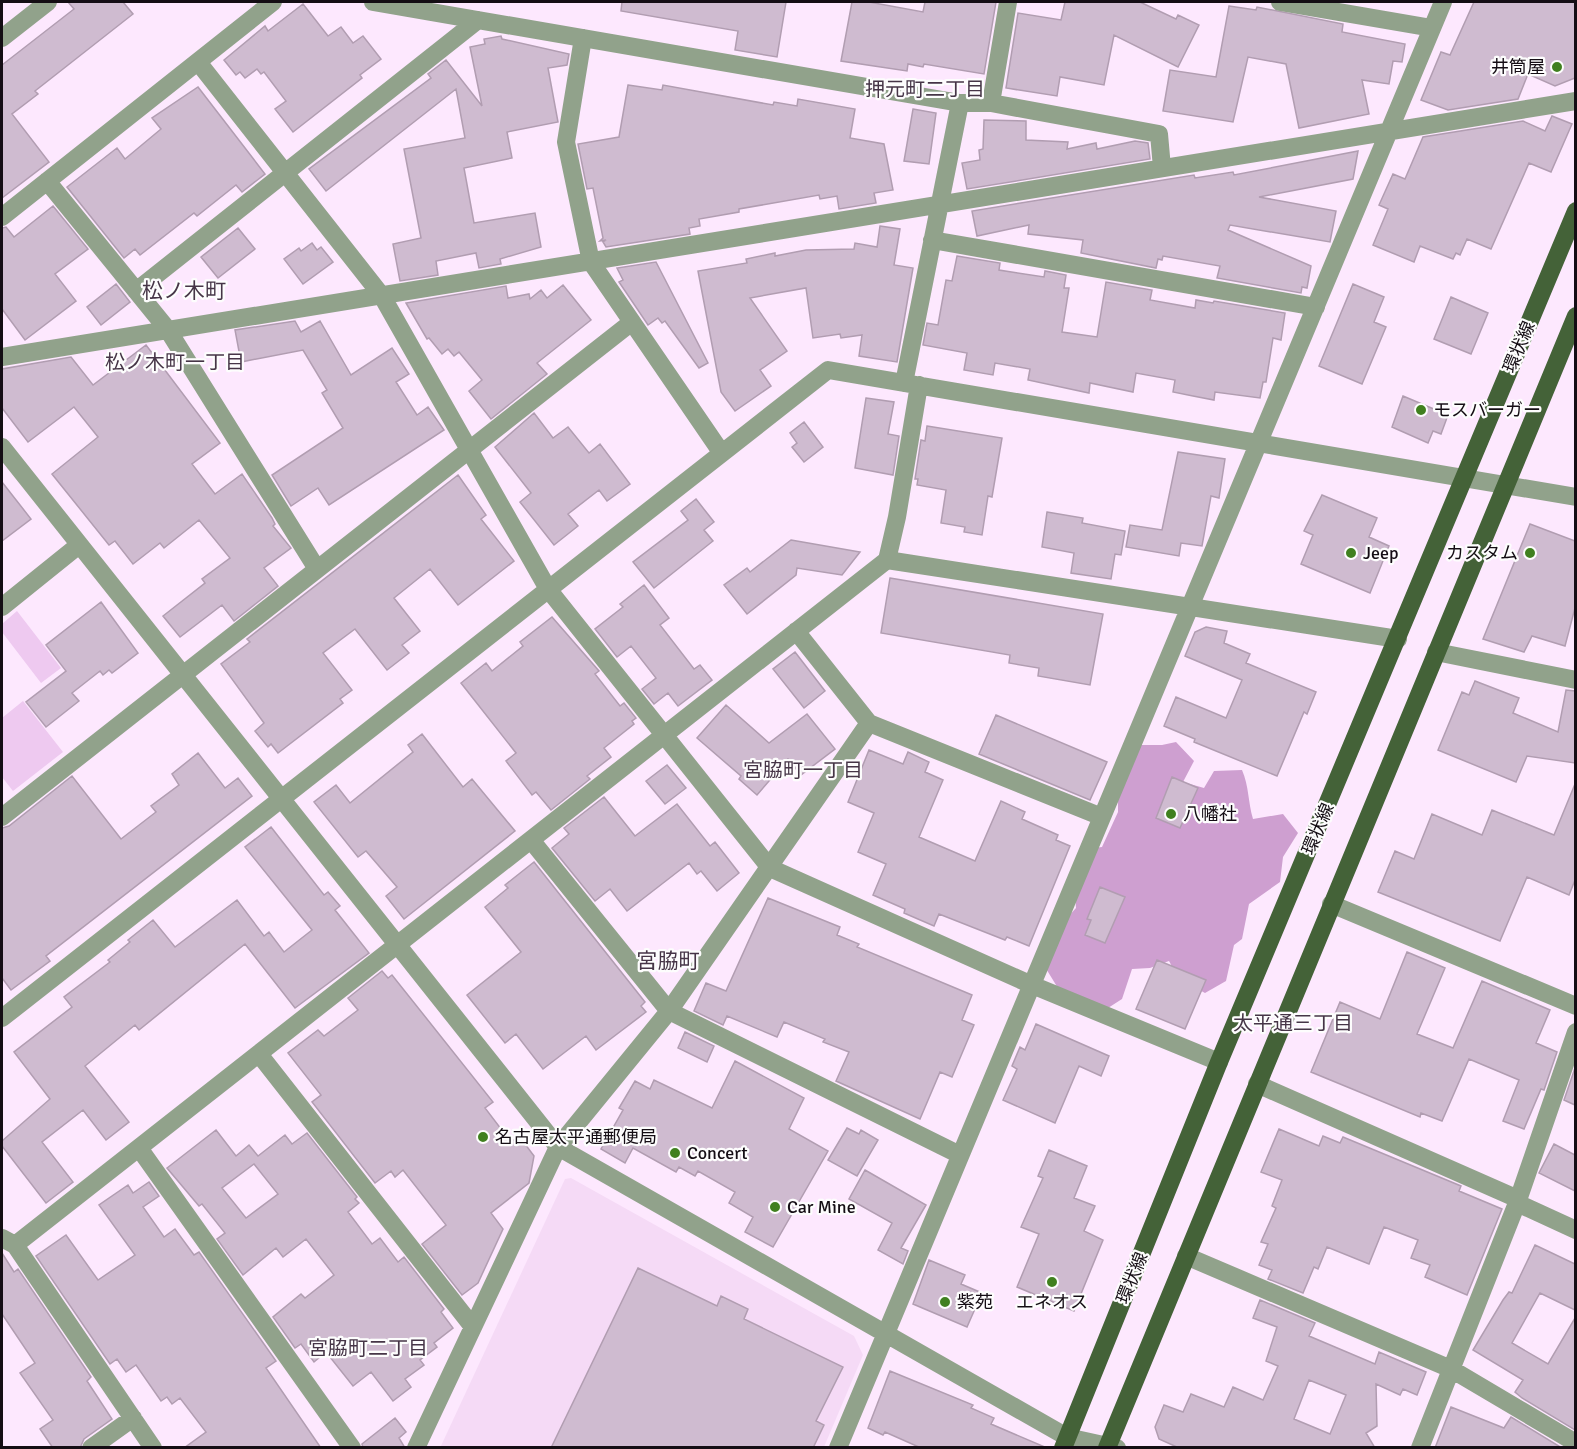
<svg xmlns="http://www.w3.org/2000/svg" width="1577" height="1449" font-family="Signika,'Noto Sans JP',sans-serif">
<rect width="100%" height="100%" fill="#fde8fe"/>
<path fill="#f5daf6" d="M571 1178 854 1336 863 1355 824 1447 440 1448 565 1179Z"/>
<path fill="#eec9f0" d="M17 611 61 668 41 683 2 632V624Z
M23 701 63 752 13 791 2 777V718Z"/>
<path fill="#ce9fd0" d="M1176 742 1194 761 1183 782 1204 788 1214 771 1242 770C1249 786 1248 802 1253 819L1283 814 1298 833 1283 857 1280 882 1249 904 1242 939 1234 945 1226 981 1205 993 1179 979 1169 961 1150 968 1132 969 1122 999 1108 1008 1064 998 1045 967 1067 918 1076 908 1074 876 1085 849 1102 847 1118 812V800L1130 745H1162Z"/>
<path fill="#cfbbd0" stroke="#b19db1" stroke-width="1.5" fill-rule="evenodd" d="M68 2H123L133 14 35 91 38 94 12 114 49 162 2 198V65L74 9Z
M622 2H786L777 57 735 50 738 31 621 11Z
M852 2H869L923 12 925 2H996L984 74 924 64 923 67 908 64 907 71 841 61Z
M1065 2H1140L1176 19 1178 15 1199 25 1178 67 1114 35 1104 85 1060 77 1057 96 1006 88 1018 13 1061 20Z
M1474 2H1575V78L1555 86 1528 74 1518 99 1448 110 1421 100 1441 52 1450 55Z
M303 4 328 36 341 27 353 43 363 36 381 59 360 75 362 78 293 132 275 109 286 101 264 72 261 74 257 69 245 78 240 72 236 75 224 60 265 26 268 31Z
M1229 6 1256 10 1257 7 1343 24 1342 32 1405 44 1402 62 1393 61 1389 84 1362 80 1369 114 1299 128 1286 64 1248 57 1233 122 1163 111 1170 70 1216 77Z
M501 36 502 39 569 54 567 65 548 68 558 122 507 132 512 158 464 168 474 223 535 213 541 247 500 259 501 264 479 268 476 253 436 261 438 275 400 281 393 244 421 238 404 149 465 138 456 89 326 191 309 169 431 78 428 74 446 60 482 106 470 47 485 44 484 39Z
M628 85 662 90 663 85 773 105 774 102 797 106 798 99 855 109 850 138 884 144 893 190 874 193 876 203 839 209 837 196 820 199 819 195 739 209V212L699 219 700 226 689 228 690 234 606 247 603 242 606 240 600 241 603 238 593 188 587 189 578 144 619 137Z
M198 87 265 174 242 192 236 185 197 216 194 213 140 255 135 249 124 258 67 187 117 148 125 159 161 129 152 118Z
M913 109 936 113 929 164 904 161Z
M1552 116 1572 124 1551 172 1529 163 1491 249 1467 239 1460 255 1456 253 1453 259 1420 246 1414 262 1373 245 1388 209 1379 205 1393 174 1405 179 1423 137 1523 121 1545 131Z
M984 120 1026 121V140L1068 142 1067 149 1096 143 1097 149 1135 141 1148 143 1150 159 967 189 962 163 980 160 979 150 983 149Z
M1358 151 1353 179 1259 197 1336 211 1330 242 1230 225 1228 230 1311 266 1307 288 1302 287 1301 293 1217 278 1220 266 1163 256 1162 260 1158 259 1156 268 1081 253 1083 240 1028 234 1029 225 977 236 972 211 1194 175 1195 178 1233 172 1234 175Z
M53 206 88 249 55 274 76 301 25 340 2 309V228L6 227 14 237Z
M880 226 900 229 894 265 913 268 897 362 859 356 862 335 841 338 840 334 813 338 806 288 750 298 787 351 760 370 771 386 735 411 721 392 698 271 747 263 746 259 775 253V256L806 250 854 249 855 243 877 247Z
M238 228 255 249 218 278 201 257Z
M312 243 317 250 321 247 333 262 303 284 284 259 299 248 301 251Z
M957 256 1000 263 999 270 1044 277 1045 271 1066 275 1064 288H1069L1062 332 1097 337 1106 282 1152 290 1150 300 1195 308 1196 300 1213 303 1214 301 1285 313 1281 340 1273 338 1266 382H1263L1260 398 1215 392 1214 400 1193 396 1173 392 1175 380 1136 373 1133 392 1090 383 1089 393 1028 380 1030 369 995 363 993 375 964 370 967 353 923 345 927 323 938 325 946 280 952 281Z
M656 262 708 363 699 368 665 321 662 323 658 318 648 325 619 282 623 280 617 268Z
M116 284 130 302 101 325 87 307Z
M1353 284 1384 297 1374 322 1386 327 1362 384 1319 366Z
M563 285 591 320 537 363 547 374 491 419 469 391 482 380 459 352 454 356 448 349 442 354 429 338 427 339 406 303 506 286 508 298 529 294 530 299 541 290 547 298Z
M1451 297 1488 313 1471 354 1434 339Z
M295 321 301 332 320 321 351 375 392 348 409 374 396 382 417 415 428 407 444 430 329 505 318 488 291 506 272 475 343 428 322 393 327 390 303 350 241 362 235 330Z
M146 345 220 443 192 464 215 494 242 474 272 518 275 524 273 526 291 548 264 568 278 586 234 621 222 605 180 637 163 616 205 583 202 579 230 558 199 520 164 548 160 543 133 564 115 541 109 545 52 474 98 437 74 407 28 442 2 408V369L71 357 93 385Z
M1403 396 1448 415 1441 434 1433 431 1428 443 1392 427Z
M866 398 894 402 888 434 899 436 893 475 855 468Z
M534 413 553 438 568 427 589 453 600 444 630 484 607 501 599 490 568 514 578 526 554 545 520 502 531 493 495 447Z
M804 422 823 447 804 462 792 447 797 443 790 433Z
M927 426 1002 438 992 497 988 496 982 535 964 532 965 527 941 523 946 490 917 485 918 479H915L921 440 925 441Z
M1178 452 1225 459 1219 498 1211 496 1202 546 1181 543 1179 556 1126 547 1130 525 1162 530Z
M458 475 486 515 481 519 514 561 458 605 430 569 394 598 420 631 402 645 409 653 387 670 355 629 323 653 352 690 340 699 343 703 278 753 271 744 268 747 255 731 264 723 221 664 250 642 247 639Z
M2 482 31 519 2 541Z
M1322 495 1377 518 1369 537 1389 546 1370 593 1301 564 1313 535 1304 531Z
M696 499 714 522 704 530 713 541 654 588 633 562 688 520 681 511Z
M1047 512 1083 518 1082 523 1125 531 1121 555 1115 554 1111 579 1071 573 1074 553 1042 547Z
M1530 524 1575 541V608L1565 646 1532 636 1524 652 1483 639Z
M791 540 860 552 842 575 797 568 796 575 747 614 724 585 747 568 750 572Z
M890 578 1103 614 1090 685 1038 676 1039 668 1009 663 1010 655 881 633Z
M644 585 669 618 660 625 694 669 700 665 712 680 678 706 668 693 654 704 642 689 656 678 631 646 617 657 595 629 623 607 620 604Z
M101 602 138 653 112 673 109 670 103 675 100 671 72 693 79 701 46 727 26 702 66 671 46 645Z
M552 617 599 671 595 674 620 706 624 703 636 718 632 721 634 724 604 748 611 757 587 776 590 779 551 810 536 792 532 795 506 761 516 753 461 683 486 663 492 671 523 646 520 642Z
M1206 627 1227 631 1224 643 1250 654 1246 663 1316 692 1307 714 1304 712 1277 776 1194 742 1195 739 1164 726 1176 697 1226 718 1242 680 1185 656 1195 632Z
M795 652 825 691 804 708 773 669Z
M1475 681 1519 698 1513 713 1558 732 1566 690 1575 691V763L1527 756 1516 782 1438 750 1462 692 1469 695Z
M726 705 769 743 807 714 835 749 801 775 788 759 757 795 739 779 741 776 697 738Z
M996 715 1107 762 1090 800 979 754Z
M422 734 463 787 472 779 515 831 404 919 386 896 397 887 366 851 358 857 314 802 336 785 350 803 413 752 408 745Z
M869 750 903 764 908 752 929 762 925 772 943 780 919 837 975 861 1001 801 1025 812 1022 819 1058 835 1056 840 1070 846 1029 946 1007 937 1005 940 939 914 934 926 904 913 905 909 873 895 886 864 858 852 874 813 848 802Z
M198 753 225 788 238 778 252 796 46 956 50 961 11 990 2 978V828L9 826 72 776 121 839 156 812 151 806 179 785 172 774Z
M667 765 686 788 665 804 646 781Z
M1172 777 1198 788 1180 828 1156 818Z
M1575 784V880L1569 895 1527 877 1500 941 1378 892 1395 851 1414 859 1432 814 1482 835 1492 810 1554 835Z
M604 797 635 836 677 804 710 846 715 842 739 873 717 891 701 871 697 874 689 863 627 911 610 889 595 901 552 848 569 834 564 828Z
M271 827 324 895 328 892 340 906 335 910 369 953 295 1008 245 944 139 1030 135 1025 85 1066 129 1122 106 1140 83 1110 42 1142 73 1182 46 1203 2 1146V1141L50 1099 14 1052 72 1007 64 997 110 962 108 960 130 942 128 940 153 920 175 947 237 900 264 936 269 932 284 952 312 930 245 847Z
M534 862 645 1002 641 1006 646 1012 596 1050 586 1036 543 1069 516 1034 505 1043 467 995 521 952 485 907 508 888 505 885Z
M1100 887 1125 897 1105 943 1085 935 1091 920 1087 919Z
M768 898 840 927 837 935 859 944 857 947 972 995 962 1020 974 1025 952 1077 940 1072 920 1119 836 1081 849 1052 823 1042 825 1039 784 1022 777 1037 727 1016 723 1025 694 1011 706 983 726 991Z
M1407 952 1445 968 1417 1034 1453 1048 1482 981 1550 1010 1536 1043 1557 1052 1544 1090 1541 1089 1524 1129 1503 1121 1519 1080 1469 1059 1442 1121 1421 1113 1420 1117 1311 1072 1340 1002 1380 1019Z
M1157 960 1206 980 1185 1029 1136 1009Z
M382 971 388 978 392 975 493 1102 485 1108 511 1142 519 1136 534 1156 529 1183 491 1213 503 1229 478 1283 462 1295 422 1244 446 1225 403 1170 395 1177 391 1171 375 1183 312 1102 321 1095 288 1053 318 1030 324 1036 358 1010 348 998Z
M1036 1024 1109 1056 1101 1076 1079 1066 1055 1123 1003 1100 1017 1069 1012 1066 1020 1047 1025 1050Z
M685 1032 714 1046 707 1062 678 1048Z
M735 1061 804 1098 789 1129 828 1151 773 1247 745 1232 753 1217 729 1203 735 1192 698 1171 695 1176 679 1167 676 1172 633 1148 625 1163 601 1149 623 1110 619 1108 635 1081 650 1089 654 1080 712 1108Z
M1575 1068V1105L1564 1100Z
M847 1128 859 1134 861 1130 878 1140 857 1176 828 1160Z
M1279 1129 1319 1146 1323 1136 1340 1143 1343 1137 1461 1186 1459 1191 1502 1209 1467 1295 1425 1277 1430 1265 1411 1258 1418 1240 1384 1227 1369 1264 1327 1247 1318 1269 1314 1267 1303 1293 1268 1279 1272 1270 1259 1265 1268 1244 1261 1242 1276 1208 1272 1206 1282 1180 1261 1172Z
M216 1130 236 1156 249 1145 258 1156 285 1135 292 1144 307 1133 357 1197 355 1199 359 1203 348 1212 372 1244 380 1238 398 1262 404 1257 444 1309 441 1312 453 1328 434 1343 437 1347 420 1360 424 1365 405 1379 411 1387 393 1401 371 1372 353 1386 326 1352 314 1362 301 1344 295 1348 273 1317 301 1294 305 1298 334 1275 306 1239 283 1257 276 1248 243 1275 217 1239 225 1233 202 1204 199 1206 167 1168ZM254 1164 278 1194 246 1218 222 1188Z
M1554 1144 1575 1155V1191L1539 1173Z
M1049 1150 1087 1166 1074 1198 1095 1206 1084 1231 1103 1240 1074 1311 1017 1287 1039 1234 1021 1227 1043 1178 1038 1176Z
M865 1170 926 1205 901 1248 908 1251 903 1264 878 1250 892 1223 849 1199Z
M149 1182 159 1196 143 1207 164 1237 175 1229 194 1255 199 1252 276 1361 266 1368 321 1448H184L206 1432 180 1398 172 1404 167 1397 161 1401 136 1365 126 1372 117 1359 110 1364 36 1256 66 1235 98 1280 135 1255 99 1205 128 1185 133 1193Z
M1535 1245 1575 1264V1310L1540 1293 1512 1343 1548 1364 1575 1318V1430L1522 1398 1515 1392 1523 1380 1473 1350 1503 1300 1509 1292 1512 1293Z
M2 1253 14 1272 18 1269 91 1377 87 1381 112 1419 84 1439 80 1448H53L40 1429 53 1420 20 1373 35 1363 2 1314Z
M929 1260 965 1275 961 1284 982 1293 967 1327 913 1304Z
M638 1268 717 1306 721 1296 748 1309 744 1319 843 1367 816 1421 824 1425 813 1448H551Z
M1260 1300 1315 1323 1309 1336 1375 1364 1379 1352 1426 1372 1417 1395 1403 1389 1400 1395 1376 1384 1377 1426 1366 1433 1375 1448H1179L1159 1439 1155 1427 1164 1405 1183 1412 1191 1394 1224 1407 1233 1387 1263 1400 1278 1366 1266 1361 1277 1327 1253 1318ZM1309 1380 1346 1395 1330 1434 1294 1419Z
M890 1371 973 1405 971 1408 994 1418 991 1424 1047 1448H921L885 1432 883 1435 868 1428Z
M1451 1407 1504 1428 1511 1417 1562 1448H1435Z
M395 1418 406 1432 399 1438 405 1448H363L362 1444Z"/>
<g fill="none" stroke-linecap="round" stroke-linejoin="round">
<path stroke="#91a28b" stroke-width="18" d="M373 2 960 103H991L1159 134 1162 168
M1280 2 1432 28
M2 38 48 2
M583 38 566 142 591 262 721 452
M198 62 382 296 548 589 770 868 1032 985 1219 1062
M991 103 1008 2
M47 181 168 330 317 569
M2 217 273 2
M932 240 1316 307
M136 291 478 20
M2 357 1576 101
M904 383 960 103
M2 447 558 1147 1067 1437 1117 1448
M887 560 897 517 919 385
M2 607 79 545
M796 631 869 723 1102 817
M1436 652 1576 680
M2 817 632 322
M531 840 669 1011 960 1155
M1331 904 1576 1006
M2 1018 828 370 1576 497
M259 1054 473 1327
M1257 1084 1518 1199
M139 1148 352 1448
M1517 1203 1576 1230
M2 1238 15 1245 153 1448
M15 1245 887 560 1398 639
M1186 1256 1451 1369 1576 1443
M91 1448 133 1418
M416 1448 558 1147 669 1011 869 723
M838 1448 1443 2
M1420 1448 1517 1203 1576 1032"/>
<path stroke="#446238" stroke-width="18" d="M1063 1448 1219 1062 1576 211
M1107 1448 1576 316"/>
</g>
<g fill="#40801f" stroke="#fdfdfd" stroke-width="2">
<circle cx="1557" cy="67" r="6"/>
<circle cx="1421" cy="410" r="6"/>
<circle cx="1351" cy="553" r="6"/>
<circle cx="1530" cy="553" r="6"/>
<circle cx="1171" cy="814" r="6"/>
<circle cx="483" cy="1137" r="6"/>
<circle cx="675" cy="1153" r="6"/>
<circle cx="775" cy="1207" r="6"/>
<circle cx="1052" cy="1282" r="6"/>
<circle cx="945" cy="1302" r="6"/>
</g>
<g text-anchor="middle" dominant-baseline="central" stroke-width="4.5" stroke-linejoin="round" paint-order="stroke">
<g font-size="18" fill="#140d14" stroke="#fdfdfd" text-anchor="start">
<text x="1545" y="67" text-anchor="end">井筒屋</text>
<text x="1433" y="410">モスバーガー</text>
<text x="1363" y="553">Jeep</text>
<text x="1518" y="553" text-anchor="end">カスタム</text>
<text x="1183" y="814">八幡社</text>
<text x="495" y="1137">名古屋太平通郵便局</text>
<text x="687" y="1153">Concert</text>
<text x="787" y="1207">Car Mine</text>
<text x="957" y="1302">紫苑</text>
<text x="1052" y="1302" text-anchor="middle">エネオス</text>
</g>
<g font-size="18" fill="#140d14" stroke="#fdfdfd">
<text transform="translate(1519 347) rotate(-67)">環状線</text>
<text transform="translate(1318 829) rotate(-67)">環状線</text>
<text transform="translate(1132 1278) rotate(-68)">環状線</text>
</g>
<g font-size="20" fill="#463547" stroke="#fdfdfd">
<text x="925" y="89">押元町二丁目</text>
<text x="175" y="362">松ノ木町一丁目</text>
<text x="803" y="770">宮脇町一丁目</text>
<text x="1293" y="1023">太平通三丁目</text>
<text x="368" y="1348">宮脇町二丁目</text>
</g>
<g font-size="21" fill="#463547" stroke="#fdfdfd">
<text x="184" y="291">松ノ木町</text>
<text x="668" y="961">宮脇町</text>
</g>
</g>
<rect width="1577" height="1449" fill="none" stroke="#140d14" stroke-width="6"/>
</svg>
